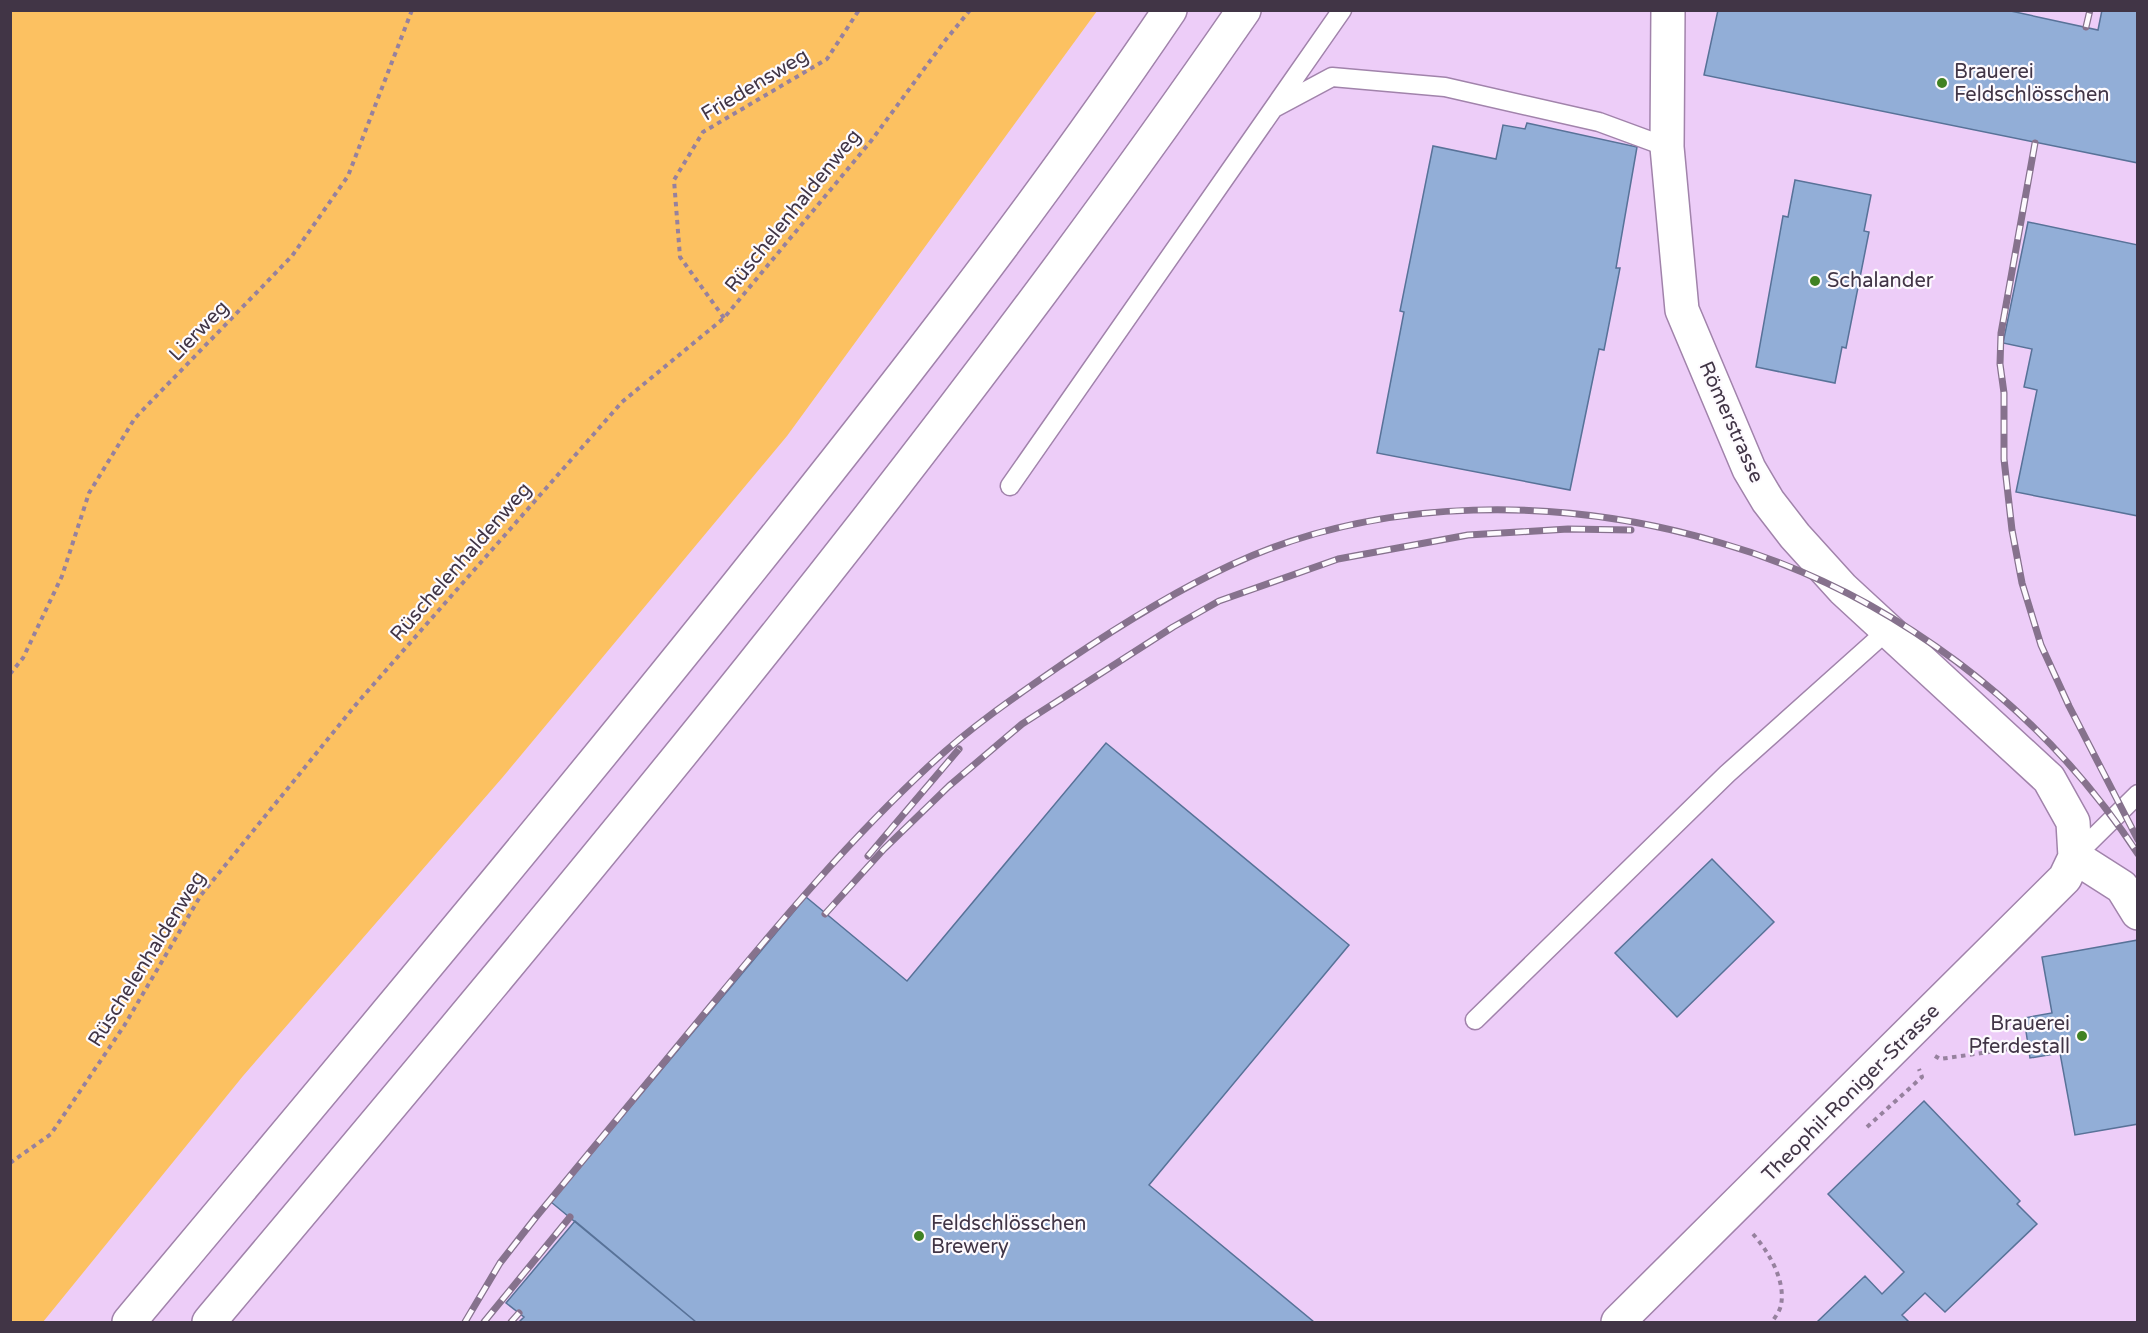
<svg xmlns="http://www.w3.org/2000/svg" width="2148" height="1333" font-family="'Varela Round',sans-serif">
<rect width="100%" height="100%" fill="#edcdf8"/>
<path fill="#fcc161" d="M10 11H1097L787 436 502 778 243 1076 43 1322H10Z"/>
<path fill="#92aed7" stroke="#587298" stroke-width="1.5" d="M1718 10H2006L2098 30 2102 10H2138V163L1704 75Z
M1527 123 1637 147 1616 268H1620L1604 350 1599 349 1570 490 1377 453 1404 312 1400 311 1433 146 1496 159 1503 125 1525 129Z
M1795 180 1871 195 1864 231 1869 232 1846 348 1842 347 1835 383 1756 367 1783 216 1788 217Z
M2028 222 2138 245V516L2016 492 2037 390 2024 387 2032 349 2003 343Z
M1106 743 1349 945 1149 1185 1314 1322H696L551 1202 806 897 907 981Z
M1712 859 1774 922 1677 1017 1615 953Z
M2138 940V1124L2075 1135 2060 1053 2030 1058 2024 1018 2052 1013 2042 957Z
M1924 1101 2020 1201 2017 1204 2037 1224 1945 1312 1925 1293 1902 1315 1909 1322H1817L1865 1276 1882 1294 1904 1272 1828 1194Z
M575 1221 696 1322H519L524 1317 506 1303Z"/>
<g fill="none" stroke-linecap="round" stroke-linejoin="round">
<defs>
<path id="lane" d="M1274 108 1332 77 1445 87 1599 122 1667 147
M1010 486 1342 10
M2075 856 2138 794
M1475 1020 1727 774 1889 629"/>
<path id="street" d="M2075 857 2122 887 2138 913
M1618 1322 2065 878 2075 857 2073 822 2049 779 1843 589 1795 536 1768 501 1749 469 1682 310 1667 147 1668 10"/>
<path id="highway" d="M129 1322C334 1077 540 832 740 582 889 396 1036 208 1170 10
M209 1322C567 896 927 469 1244 10"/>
</defs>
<use href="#lane" stroke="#a183ab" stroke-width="21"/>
<use href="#street" stroke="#a183ab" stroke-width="36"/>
<use href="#highway" stroke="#a183ab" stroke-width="36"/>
<path stroke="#96819e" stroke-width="4" stroke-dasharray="4.5 4.5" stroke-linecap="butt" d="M724 318 680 257 674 180 703 132 827 59 859 10
M10 674 23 658 62 576 89 493 135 418 292 256 348 176 412 10
M1935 1056 1940 1059 2017 1048
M1867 1127 1922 1077 1919 1069
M10 1163 51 1134 124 1026 201 895 358 702 622 402 724 318 871 141 944 42 970 10
M1753 1234C1768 1251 1786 1280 1781 1305 1780 1311 1775 1317 1772 1322"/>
<use href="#lane" stroke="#fff" stroke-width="18"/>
<use href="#street" stroke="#fff" stroke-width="33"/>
<use href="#highway" stroke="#fff" stroke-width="33"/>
<defs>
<path id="rail" d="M2086 27 2090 10
M2035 143 2001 333 2000 364 2004 393V459L2012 530 2022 583 2041 645 2069 706 2138 840
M868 856 959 749
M825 914 884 849 949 786 1022 724 1173 627 1219 601 1338 559 1468 535 1568 529 1631 530
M465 1322 500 1263 536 1217C594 1147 651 1078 709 1008 779 923 850 839 931 764 973 725 1019 694 1067 661 1119 626 1173 592 1231 565 1381 495 1564 496 1721 543 1890 592 2041 706 2138 854
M484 1322 570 1217
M511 1322 519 1313"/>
</defs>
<use href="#rail" stroke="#86728d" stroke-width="7"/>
<use href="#rail" stroke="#fdfafe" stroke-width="4.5" stroke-dasharray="14" stroke-linecap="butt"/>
</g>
<g fill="#418223" stroke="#fdfafe" stroke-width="2">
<circle cx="1942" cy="83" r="6"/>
<circle cx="1815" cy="281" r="6"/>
<circle cx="2082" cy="1036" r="6"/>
<circle cx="919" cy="1236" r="6"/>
</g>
<g text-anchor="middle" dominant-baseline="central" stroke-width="4.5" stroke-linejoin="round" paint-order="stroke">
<g font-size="20" fill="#413546" stroke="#fdfafe" text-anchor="start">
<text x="1954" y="72">Brauerei<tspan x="1954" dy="23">Feldschlösschen</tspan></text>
<text x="1827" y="281">Schalander</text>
<text x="2070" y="1024" text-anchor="end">Brauerei<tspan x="2070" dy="23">Pferdestall</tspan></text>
<text x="931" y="1224">Feldschlösschen<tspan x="931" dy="23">Brewery</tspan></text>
</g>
<g font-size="20" fill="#413546" stroke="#fdfafe">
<text transform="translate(755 85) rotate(-31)">Friedensweg</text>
<text transform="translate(793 211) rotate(-51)">Rüschelenhaldenweg</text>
<text transform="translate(199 331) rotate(-46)">Lierweg</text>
<text transform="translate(1731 422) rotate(66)">Römerstrasse</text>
<text transform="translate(461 562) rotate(-49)">Rüschelenhaldenweg</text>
<text transform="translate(147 959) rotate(-58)">Rüschelenhaldenweg</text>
<text transform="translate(1851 1093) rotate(-45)">Theophil-Roniger-Strasse</text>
</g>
</g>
<rect width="2148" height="1333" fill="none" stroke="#413546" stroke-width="24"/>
</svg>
